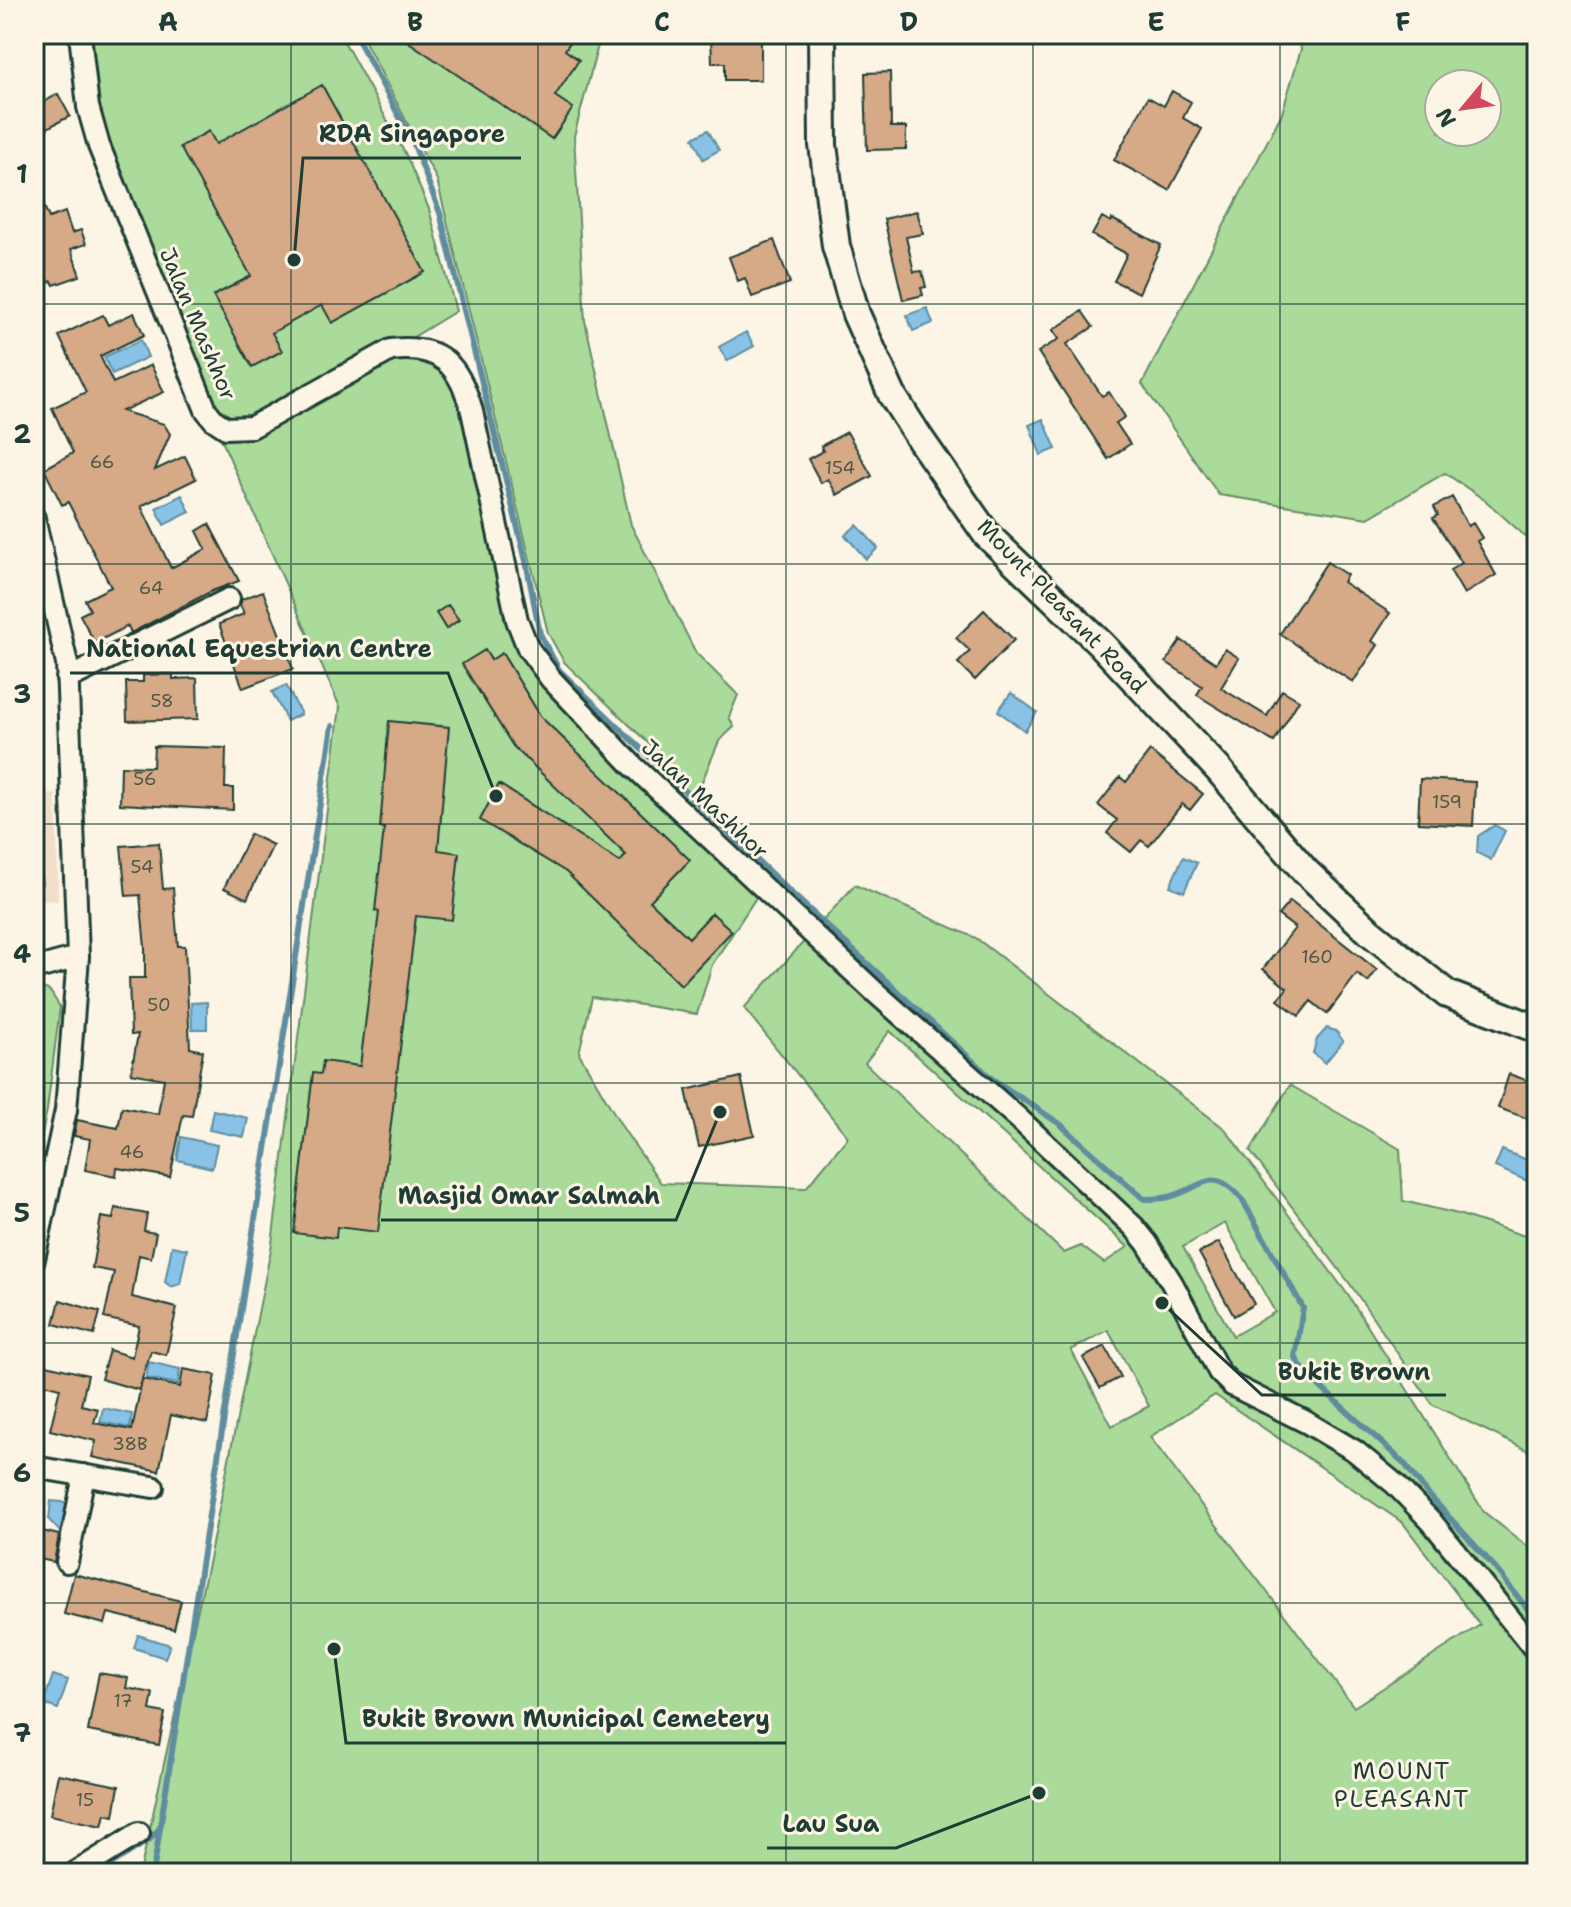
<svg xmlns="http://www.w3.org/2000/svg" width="1571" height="1907" font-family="'Shantell Sans',sans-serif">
<rect width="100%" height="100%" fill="#fcf5e5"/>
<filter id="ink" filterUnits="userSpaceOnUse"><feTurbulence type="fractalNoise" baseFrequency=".0125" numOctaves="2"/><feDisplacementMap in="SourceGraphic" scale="16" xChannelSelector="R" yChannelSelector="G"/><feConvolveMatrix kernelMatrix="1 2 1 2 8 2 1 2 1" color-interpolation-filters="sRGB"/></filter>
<g filter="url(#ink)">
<path fill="#f1dec9" d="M56 794 58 901 34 900V795Z"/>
<path fill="#abdb9b" stroke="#658c68" stroke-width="2" fill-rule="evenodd" d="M80 34H340L406 155 429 209 456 311 394 349H416L458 378 531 650 697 826 757 896 712 965 697 1014 592 997 579 1053 624 1130 661 1183 806 1188 848 1137 744 1008 855 885 976 938 1225 1129 1348 1295 1484 1512 1537 1554V1873H140L209 1559 272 1244 340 707 211 416 98 144ZM890 1031 1128 1247 1104 1263 1081 1246 1064 1253 865 1063ZM1225 1223 1275 1312 1233 1336 1183 1247ZM1108 1330 1149 1406 1112 1426 1071 1350ZM1215 1395 1403 1523 1480 1625 1354 1707 1150 1437Z
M361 34H601L574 136 585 321 631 525 696 653 738 695 729 717 734 727 719 741 690 810 648 743 564 662 548 633 437 180Z
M1298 34H1537V547L1486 501 1445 473 1368 518 1219 495 1142 384 1282 113 1301 49ZM1487 84V132H1439V84Z
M34 984 50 991 60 1007 47 1110 34 1173Z
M1290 1085 1400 1149 1403 1201 1458 1214 1537 1240V1459L1525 1449 1433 1405 1350 1284 1250 1151Z"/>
<path fill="#88c2e7" stroke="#5e8d9f" stroke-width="2" d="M708 130 719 150 703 159 693 138Z
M927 308 933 323 913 331 907 315Z
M746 332 754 346 727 361 719 347Z
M141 340 148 357 112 374 104 357Z
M1043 419 1056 449 1041 455 1029 425Z
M182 495 190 512 164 525 156 508Z
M857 525 878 548 866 559 845 535Z
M286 685 301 714 287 721 272 692Z
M1011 693 1037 712 1025 731 998 711Z
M1495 825 1505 831 1491 860 1477 853 1478 836Z
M34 849H40L42 884 34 885Z
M1183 857 1197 863 1184 892 1170 886Z
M207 1002V1029H192L191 1003Z
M1327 1028 1336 1031 1343 1041 1325 1063 1313 1053 1317 1039Z
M213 1110 248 1118 244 1137 209 1130Z
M181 1137 217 1145 212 1168 177 1160Z
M1502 1150 1537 1164 1532 1183 1495 1167Z
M172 1246 187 1249 180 1284 171 1287 165 1282Z
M149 1362 180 1369 178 1384 146 1378Z
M103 1408 132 1414 130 1428 100 1422Z
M51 1501 72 1503 63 1535 49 1520Z
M138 1635 170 1645 165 1658 134 1648Z
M53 1675 68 1680 58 1709 43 1704Z"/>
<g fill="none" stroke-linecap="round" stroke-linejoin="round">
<path stroke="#5e8d9f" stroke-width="6" d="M355 34 413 142 440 213 526 561 540 634 559 670 789 891 991 1078 1060 1124 1144 1199C1152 1199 1161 1199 1169 1197 1203 1188 1212 1164 1242 1199L1303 1308 1295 1357 1306 1374 1404 1463 1427 1493 1491 1563 1537 1621
M97 1873 149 1840 159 1829
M153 1873 332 726"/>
</g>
<path fill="#d6a987" stroke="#1f3d34" stroke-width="2" d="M397 34H575L565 50 579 60 555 96 573 108 552 139Z
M711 34H761V80H725V63H712Z
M890 72 891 127H906V149L867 150 865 73Z
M322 85 425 272 332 323 322 305 272 333 282 351 252 367 213 296 251 276 180 147 209 131 216 144Z
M1172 91 1191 102 1183 118 1202 129 1169 190 1114 160 1148 97 1164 106Z
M58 94 70 116 34 135V108Z
M34 183 49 218 65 212 72 233 81 230 86 244 71 249 80 276 54 285 52 281 34 287Z
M917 211 923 234 906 237 914 272 922 271 926 287 921 288 923 295 903 300 884 219Z
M1102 217 1111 222 1112 219 1161 245 1139 293 1114 281 1127 254 1092 235Z
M774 240 790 283 752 297 745 278 738 281 729 257Z
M1082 311 1093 327 1067 344 1102 396 1109 392 1125 417 1116 423 1130 444 1108 459 1038 352 1059 339 1053 330Z
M134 313 144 335 100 356 113 383 151 365 164 392 122 411 164 424 170 434 155 470 185 456 196 479 141 506 171 568 206 549 197 531 209 524 239 581 212 591 131 633 128 626 95 643 80 615 90 610 85 600 111 587 68 502 62 505 44 469 73 453 52 408 86 392 59 336 103 315 108 325Z
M847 432 872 476 837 495 828 479 821 483 808 459 823 451 821 446Z
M1452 497 1468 526 1473 523 1482 538 1477 541 1496 575 1464 594 1450 570 1462 563 1433 518 1438 515 1434 507Z
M1327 562 1347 575 1343 582 1390 613 1372 641 1378 645 1353 682 1280 634Z
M263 591 293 669 243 688 219 624 244 614 240 605 242 599Z
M448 605 459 620 446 629 436 613Z
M984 610 1014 640 975 680 958 663 970 651 956 638Z
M1181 640 1216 663 1225 649 1239 658 1221 688 1267 716 1282 690 1299 700 1274 742 1197 695 1202 686 1166 662Z
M485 650 491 660 502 653 541 717 690 860 650 901 689 938 712 913 732 931 681 985 566 872 480 820 499 784 620 862 626 855 513 746 462 664Z
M173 674V679L197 678 198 719 127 721 126 682H143V675Z
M389 721 449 727 438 850 459 853 452 920 416 916 378 1232 337 1227 336 1238 294 1233 313 1073 321 1074 323 1061 360 1066 379 912 375 911 384 828H380Z
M154 746 226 748 225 788H233V810L120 804 121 766 153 767Z
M1150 751 1203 794 1190 810 1182 804 1149 846 1141 840 1131 852 1107 833 1117 820 1098 805 1120 777 1126 782Z
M1420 779 1475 782 1473 826 1418 823Z
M250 834 273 845 247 899 224 888Z
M159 843 163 889 173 888 178 946H185L190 1048 203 1051 192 1116 183 1115 170 1177 117 1168 116 1176 85 1170 90 1139 74 1136 77 1120 118 1128 122 1107 158 1114 164 1079 131 1073 138 1034 131 1035 129 978H145V948L140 895 126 896 121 846Z
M1290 901 1377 970 1368 982 1357 974 1327 1014 1311 1001 1299 1016 1278 1000 1287 988 1263 969 1295 928 1278 915Z
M1509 1074 1537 1084V1122L1498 1108Z
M741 1077 754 1135 699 1147 686 1090Z
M115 1208 147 1214 144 1231 156 1233 151 1258 139 1255 132 1297 177 1308 166 1355 151 1351 142 1379 180 1387 183 1369 216 1375 207 1423 171 1415 159 1471 92 1457 96 1441 50 1430 60 1388 34 1381V1362L88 1375 81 1405 98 1409 94 1423 132 1430 142 1380 139 1390 101 1379 109 1350 132 1357 139 1326 104 1318 114 1272 92 1268 101 1217 113 1219Z
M1219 1242 1254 1304 1234 1316 1199 1253Z
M60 1300 100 1312 94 1335 54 1324Z
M1105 1346 1121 1377 1100 1388 1083 1358Z
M34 1529 59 1535 54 1562 34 1558Z
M74 1574 181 1601 174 1629 108 1613 105 1624 64 1614Z
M99 1673 128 1678 126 1688 153 1693 150 1710 165 1713 159 1745 88 1731Z
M58 1774 119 1786 114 1816 105 1814 102 1826 50 1815Z"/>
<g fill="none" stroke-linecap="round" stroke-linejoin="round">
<defs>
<path id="minor" d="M80 34 88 107 99 146 206 410 214 420 226 428 252 427 391 350C441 344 459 365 472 411L517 620 528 648 551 679 632 765 875 992 1019 1119 1134 1227 1147 1243 1172 1283 1219 1372 1232 1385 1306 1422 1355 1451 1395 1484 1431 1521 1537 1652
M34 518 67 664 78 957 66 1110 34 1259
M67 679 229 599
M34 969 78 957
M34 1467 153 1487
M67 1562 84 1475
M75 1873 139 1833"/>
<path id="tertiary" d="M822 34 823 145 836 246 856 314 892 395 920 439 987 535 1101 644 1218 769 1305 871 1370 932 1447 994 1537 1029"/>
</defs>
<use href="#minor" stroke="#1f3d34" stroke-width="26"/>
<use href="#tertiary" stroke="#1f3d34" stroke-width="32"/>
<use href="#minor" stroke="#fcf5e5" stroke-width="20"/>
<use href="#tertiary" stroke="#fcf5e5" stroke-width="26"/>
</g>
</g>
<path fill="none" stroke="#1f3d34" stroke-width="2" stroke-opacity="0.55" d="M291 34V1873M538 34V1873M786 34V1873M1033 34V1873M1280 34V1873M34 304H1537M34 564H1537M34 824H1537M34 1083H1537M34 1343H1537M34 1603H1537"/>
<g text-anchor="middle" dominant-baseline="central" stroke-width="6" stroke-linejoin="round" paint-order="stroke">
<g font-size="18" fill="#4d5849">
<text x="102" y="462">66</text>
<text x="840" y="468">154</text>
<text x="151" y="588">64</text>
<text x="162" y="701">58</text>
<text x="145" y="779">56</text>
<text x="1447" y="802">159</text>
<text x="142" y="867">54</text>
<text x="1317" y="957">160</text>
<text x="159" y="1005">50</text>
<text x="132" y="1152">46</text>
<text x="130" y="1444">38B</text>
<text x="123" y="1701">17</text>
<text x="85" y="1800">15</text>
</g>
<g font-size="22" fill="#1f3d34" stroke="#fcf5e5">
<text transform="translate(198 324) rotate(67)">Jalan Mashhor</text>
<text transform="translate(1062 606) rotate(46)">Mount Pleasant Road</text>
<text transform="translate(705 799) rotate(43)">Jalan Mashhor</text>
</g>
<g font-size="24" letter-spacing="2" fill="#1f3d34" stroke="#fcf5e5">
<text x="1402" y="1771">MOUNT<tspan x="1402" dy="28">PLEASANT</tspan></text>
</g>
</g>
<path fill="none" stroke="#1f3d34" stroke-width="3" d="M294 260L303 158H521M496 796L448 673H70M720 1112L676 1220H381M1162 1303L1262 1395H1446M334 1649L346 1743H786M1039 1793L896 1848H767"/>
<g fill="#1f3d34" stroke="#fcf5e5" stroke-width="3">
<circle cx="294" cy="260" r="8"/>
<circle cx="496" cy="796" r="8"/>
<circle cx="720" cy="1112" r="8"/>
<circle cx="1162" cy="1303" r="8"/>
<circle cx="334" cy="1649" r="8"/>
<circle cx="1039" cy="1793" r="8"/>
</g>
<g font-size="24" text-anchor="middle" font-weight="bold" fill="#1f3d34" stroke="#fcf5e5" stroke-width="6" stroke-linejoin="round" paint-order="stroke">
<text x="412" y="142">RDA Singapore</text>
<text x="259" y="657">National Equestrian Centre</text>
<text x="529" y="1204">Masjid Omar Salmah</text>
<text x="1354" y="1380">Bukit Brown</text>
<text x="566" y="1727">Bukit Brown Municipal Cemetery</text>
<text x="831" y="1832">Lau Sua</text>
</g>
<rect width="1571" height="1907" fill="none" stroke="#fcf5e5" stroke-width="88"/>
<g transform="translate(1463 108) rotate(241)"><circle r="38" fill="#fcf5e5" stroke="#a4ab9e" stroke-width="2"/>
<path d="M0-6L14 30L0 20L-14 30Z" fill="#d1495b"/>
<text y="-12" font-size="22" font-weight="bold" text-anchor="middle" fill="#1f3d34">N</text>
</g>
<rect x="44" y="44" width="1483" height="1819" fill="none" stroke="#1f3d34" stroke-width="3"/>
<g font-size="26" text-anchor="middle" font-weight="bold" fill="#1f3d34">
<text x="168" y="31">A</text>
<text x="415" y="31">B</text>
<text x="662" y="31">C</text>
<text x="909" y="31">D</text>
<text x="1156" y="31">E</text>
<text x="1403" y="31">F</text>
<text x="22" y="183">1</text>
<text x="22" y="443">2</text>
<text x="22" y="703">3</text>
<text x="22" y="963">4</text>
<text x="22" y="1222">5</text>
<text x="22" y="1482">6</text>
<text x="22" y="1742">7</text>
</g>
</svg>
